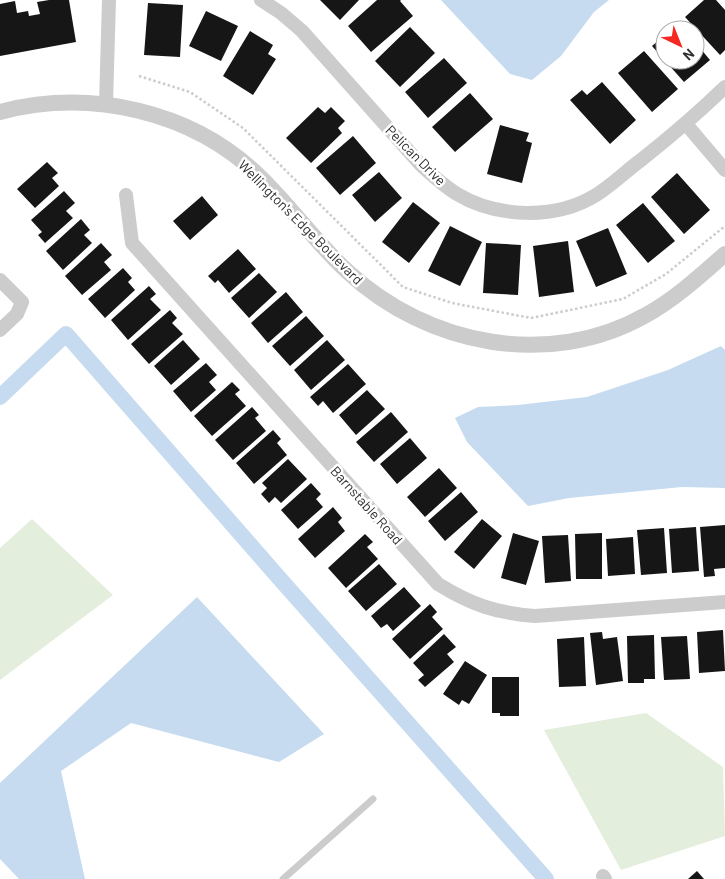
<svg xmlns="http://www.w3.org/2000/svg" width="725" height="879" font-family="Barlow,sans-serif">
<rect width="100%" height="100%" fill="#fff"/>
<path fill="#e4eedc" d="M32 519 113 595 0 680V548Z
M646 713 723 767 725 836 621 870 544 730Z"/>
<path fill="#c6dbef" d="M441 0H609L594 12 561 56 532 80 510 74Z
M721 346 725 350V488L682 487 569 498 528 506 467 442 455 418 478 407 518 405 587 397 668 370Z
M197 597 324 734 279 762 131 723 61 771 85 879H19L0 859V783Z"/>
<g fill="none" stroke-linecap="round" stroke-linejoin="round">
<path stroke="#c6dbef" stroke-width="16" d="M0 397 66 334 280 579 546 879"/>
</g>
<path fill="#161616" d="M49 0H69L76 42 0 56V4L15 1 17 13 28 11 29 16 40 14 37 2Z
M320 0H359L340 20Z
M377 0H401L400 1 413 16 371 52 348 26Z
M704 0H716L725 10V50L720 55 685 17Z
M148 3 183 5 180 57 144 55Z
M206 11 238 26 221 61 189 46Z
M678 23 684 30H671Z
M410 27 435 53 400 87 375 61Z
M250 31 273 45 268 54 276 59 253 95 223 76Z
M665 35V60H695V42L710 60 684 82 652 46Z
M644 51 678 89 652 112 618 73Z
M444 58 467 83 428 118 405 92Z
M602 82 636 120 610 144 570 100 582 90 587 95Z
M470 93 493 119 455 152 432 127Z
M318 107 325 113 331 107 345 121 338 128 342 133 311 163 286 138Z
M500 125 529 133 526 141 532 143 522 183 487 174Z
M353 136 376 163 340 195 316 168Z
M47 162 58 173 52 178 59 186 35 208 17 189Z
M379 172 402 198 375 222 352 195Z
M677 173 710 210 684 234 651 197Z
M64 191 75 203 66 211 73 218 45 243 38 235 42 232 31 220Z
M202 196 218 215 190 240 173 221Z
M413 202 440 223 409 263 382 242Z
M643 203 675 241 648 263 616 225Z
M81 219 90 230 84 235 92 243 63 270 46 251Z
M450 226 482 242 460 286 428 271Z
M608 228 627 274 596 287 576 241Z
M568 241 574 292 539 297 533 246Z
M101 243 112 255 104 262 111 270 82 295 65 276Z
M486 243 521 245 518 295 483 293Z
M238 249 256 269 229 293 218 280 215 283 208 276Z
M123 268 132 278 128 282 135 290 105 318 88 299Z
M259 273 277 292 249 318 231 298Z
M149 286 156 294 150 299 161 310 128 340 111 320Z
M286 292 303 312 268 343 251 323Z
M170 310 177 318 172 323 183 334 149 364 131 344Z
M306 316 324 336 290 366 272 346Z
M183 340 200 359 171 385 154 366Z
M327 340 345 360 311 390 294 370Z
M206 363 217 375 209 382 216 390 191 412 173 391Z
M348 364 366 384 333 413 323 401 318 406 310 397Z
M232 382 240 390 235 394 246 406 212 436 194 416Z
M367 390 385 409 356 435 339 415Z
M252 407 259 415 255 418 266 431 233 460 215 440Z
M391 412 408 432 374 462 356 442Z
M273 430 281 439 277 443 287 455 254 484 236 463Z
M410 438 427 458 397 484 380 464Z
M288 459 307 479 281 503 275 497 269 503 261 494 267 488 262 483Z
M439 468 457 488 425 517 407 497Z
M311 483 321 494 316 499 323 507 298 529 281 510Z
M461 492 478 512 445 541 428 521Z
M333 507 342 518 338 522 345 531 315 558 298 539Z
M482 519 502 536 474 569 454 552Z
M725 525V568L714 569 715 576 704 577 700 527Z
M696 527 699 571 672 573 669 529Z
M664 528 667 573 641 575 637 530Z
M513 533 539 541 526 585 501 578Z
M602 533V579H576L575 534Z
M365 534 373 542 367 547 378 559 346 588 328 568Z
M568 535 571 581 545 583 542 536Z
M633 537 635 574 608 576 606 539Z
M379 564 397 584 366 611 348 591Z
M404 587 421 606 393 631 387 624 381 628 371 616Z
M430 604 437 612 432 617 443 629 410 659 392 639Z
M723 630 725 671 699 673 697 632Z
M602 632 603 639 617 637 623 681 596 685 590 633Z
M444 634 456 647 447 654 454 662 425 687 418 680 424 675 413 663Z
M654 635 655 679H644V683H628L627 636Z
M687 636 690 679 664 680 661 637Z
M584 637 586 686 559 687 557 639Z
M465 661 487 675 469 704 462 700 459 705 443 694Z
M492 677H519V716H500V713H492Z
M697 871 704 879H688Z"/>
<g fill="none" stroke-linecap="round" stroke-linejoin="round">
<path stroke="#ccc" stroke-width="2.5" stroke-dasharray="2.5 2.5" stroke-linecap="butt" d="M139 76 190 92 243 128 403 287 452 303 531 318 623 299 666 274 725 226"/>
<path stroke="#ccc" stroke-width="7" d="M283 879 373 799"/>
<path stroke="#ccc" stroke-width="14" d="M261 0 281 13 302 31 421 165C433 176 444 186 457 194 497 218 556 220 596 195 612 185 626 171 641 160 670 137 698 113 725 87
M106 104 109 0
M686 124 725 170
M126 195 132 243 438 584C472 605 496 613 535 616L725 602
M0 280 22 302 17 314 0 330
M603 876 605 879"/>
<path stroke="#ccc" stroke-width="16" d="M0 112C90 88 193 111 260 177 291 207 316 243 348 272 427 345 549 370 646 315 675 299 700 276 725 254"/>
</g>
<g text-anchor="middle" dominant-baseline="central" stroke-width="5" stroke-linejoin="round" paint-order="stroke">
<g font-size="14" fill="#2f2f2f" stroke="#fff">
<text transform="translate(416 155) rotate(45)">Pelican Drive</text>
<text transform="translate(301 222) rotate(45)">Wellington's Edge Boulevard</text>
<text transform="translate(367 505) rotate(48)">Barnstable Road</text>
</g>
</g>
<g transform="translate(680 45) rotate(137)"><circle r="24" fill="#ffffff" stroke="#acacac"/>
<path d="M0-4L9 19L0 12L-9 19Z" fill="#f62621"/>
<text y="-8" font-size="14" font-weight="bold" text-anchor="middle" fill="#2f2f2f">N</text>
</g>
</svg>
